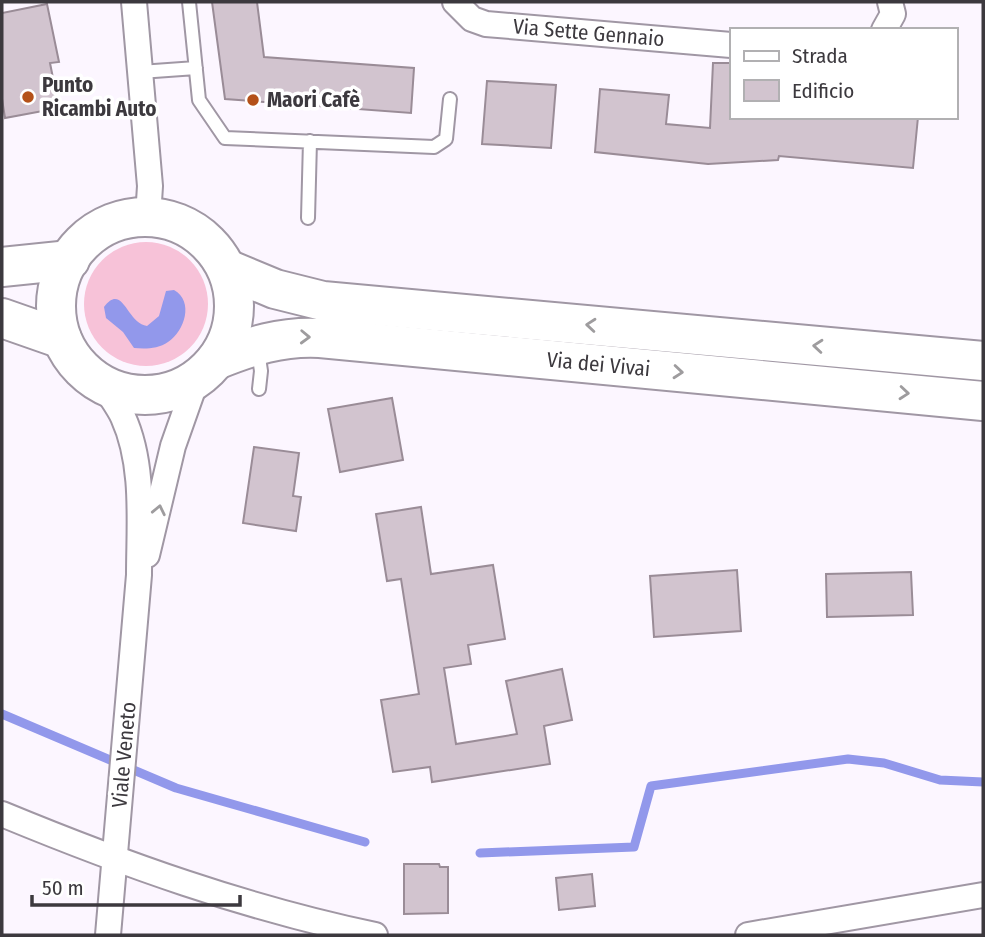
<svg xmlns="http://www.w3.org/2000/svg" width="985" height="937" font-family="'Fira Sans Condensed',sans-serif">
<rect width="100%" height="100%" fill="#fcf6ff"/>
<path fill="#f7c2d8" d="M84 304a62 62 0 1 1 124 0a62 62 0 1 1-124 0Z"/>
<path fill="#9298eb" d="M174 290C194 301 185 331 168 342 158 349 145 349 134 348L123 332 106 318 104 307C123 282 127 324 147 326L159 316 166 291Z"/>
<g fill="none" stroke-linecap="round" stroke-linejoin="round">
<path stroke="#9298eb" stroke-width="9" d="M2 714 176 788 365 842
M480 853 634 847 651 786 848 759 884 763 940 780 983 782"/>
</g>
<path fill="#d2c4cf" stroke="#9a8c97" stroke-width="2" d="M212 2H257L264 57 414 68 411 113 225 99Z
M47 4 59 62 50 63 59 108 5 118 2 99V13Z
M713 63H731V117H918L913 168 779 156 778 160 708 164 595 152 600 89 669 95 666 124 710 128Z
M487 81 556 85 551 148 482 144Z
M392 398 403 460 340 472 328 409Z
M254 447 299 453 293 496 301 497 296 531 243 523Z
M421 507 431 574 493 565 505 639 468 645 471 664 444 668 456 744 517 734 506 681 562 669 572 720 544 726 550 764 432 782 430 767 393 772 381 700 419 694 401 579 387 581 376 514Z
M737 570 741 631 654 637 650 576Z
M911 572 913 615 827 617 826 574Z
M404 864H439L440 867H448V913L404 914Z
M592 874 595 906 559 910 556 878Z"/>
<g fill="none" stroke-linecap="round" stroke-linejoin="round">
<defs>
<path id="lane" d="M189 2 199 100 225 138 434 147 446 139 450 99
M140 72 196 68
M308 218 310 141
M258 351 261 371 259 389"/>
<g id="street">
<path d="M134 2 150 186 148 217"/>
<path id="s1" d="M455 2 472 19 486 24 731 45"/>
<path d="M884 30 893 14 890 2"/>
<path d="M103 384C109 395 118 406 123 417 145 465 139 524 139 575L108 935"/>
<path d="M147 555 173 446 197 378"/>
<path d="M2 814C123 864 246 908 375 935"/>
<path d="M748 935 983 895"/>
</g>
<g id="primary">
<circle cx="145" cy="306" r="89"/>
<path d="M2 267 70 260"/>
<path d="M227 269 275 289 323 301 983 361"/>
<path d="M2 318 62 339"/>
<path id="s2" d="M216 360C251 346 281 336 320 338L983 401"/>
</g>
</defs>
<use href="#lane" stroke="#a097a4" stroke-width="16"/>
<use href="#street" stroke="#a097a4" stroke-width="28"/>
<use href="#primary" stroke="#a097a4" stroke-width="42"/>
<use href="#lane" stroke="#fff" stroke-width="12"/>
<use href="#street" stroke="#fff" stroke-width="24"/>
<use href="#primary" stroke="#fff" stroke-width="38"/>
</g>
<defs><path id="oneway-chevron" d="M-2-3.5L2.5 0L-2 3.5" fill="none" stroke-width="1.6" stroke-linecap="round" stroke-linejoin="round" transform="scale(1.75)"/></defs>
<g stroke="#9e9c9e">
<use href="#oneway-chevron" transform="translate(591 325) rotate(-175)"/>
<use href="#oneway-chevron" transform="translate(305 337) rotate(2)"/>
<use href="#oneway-chevron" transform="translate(818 346) rotate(-175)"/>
<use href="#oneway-chevron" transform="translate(678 372) rotate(5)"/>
<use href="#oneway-chevron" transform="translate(904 393) rotate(5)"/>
<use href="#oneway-chevron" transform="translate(159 510) rotate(-78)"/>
</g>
<g fill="#b45119" stroke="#fff" stroke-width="2.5">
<circle cx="28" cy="97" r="7"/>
<circle cx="253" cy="100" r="7"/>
</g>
<g text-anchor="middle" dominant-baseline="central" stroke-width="7" stroke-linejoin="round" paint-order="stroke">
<g font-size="21" fill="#3c393e" stroke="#fff">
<text stroke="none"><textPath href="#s1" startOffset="142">Via Sette Gennaio</textPath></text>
<text stroke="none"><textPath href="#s2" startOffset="387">Via dei Vivai</textPath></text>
<text transform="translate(124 755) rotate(-85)">Viale Veneto</text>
</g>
<g font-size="21" font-weight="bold" fill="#3c393e" stroke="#fff" text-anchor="start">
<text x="42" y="85">Punto<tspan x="42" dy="24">Ricambi Auto</tspan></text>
<text x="267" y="100">Maori Cafè</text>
</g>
</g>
<rect width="985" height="937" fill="none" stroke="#3c393e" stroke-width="7"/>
<rect x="730" y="28" width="228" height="91" fill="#ffffff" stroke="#b1b0b2" stroke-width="2"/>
<rect x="744" y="51" width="35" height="10" fill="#ffffff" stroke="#b1b0b2" stroke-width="2"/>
<text x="792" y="63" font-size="21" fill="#3c393e">Strada</text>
<rect x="744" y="80" width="35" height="21" fill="#d2c4cf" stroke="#b1b0b2" stroke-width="2"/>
<text x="792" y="98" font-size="21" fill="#3c393e">Edificio</text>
<path d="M32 895v10h208v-10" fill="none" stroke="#3c393e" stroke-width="3.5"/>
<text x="42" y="895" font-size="21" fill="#3c393e" stroke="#ffffff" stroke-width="5" paint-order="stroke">50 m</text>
</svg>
